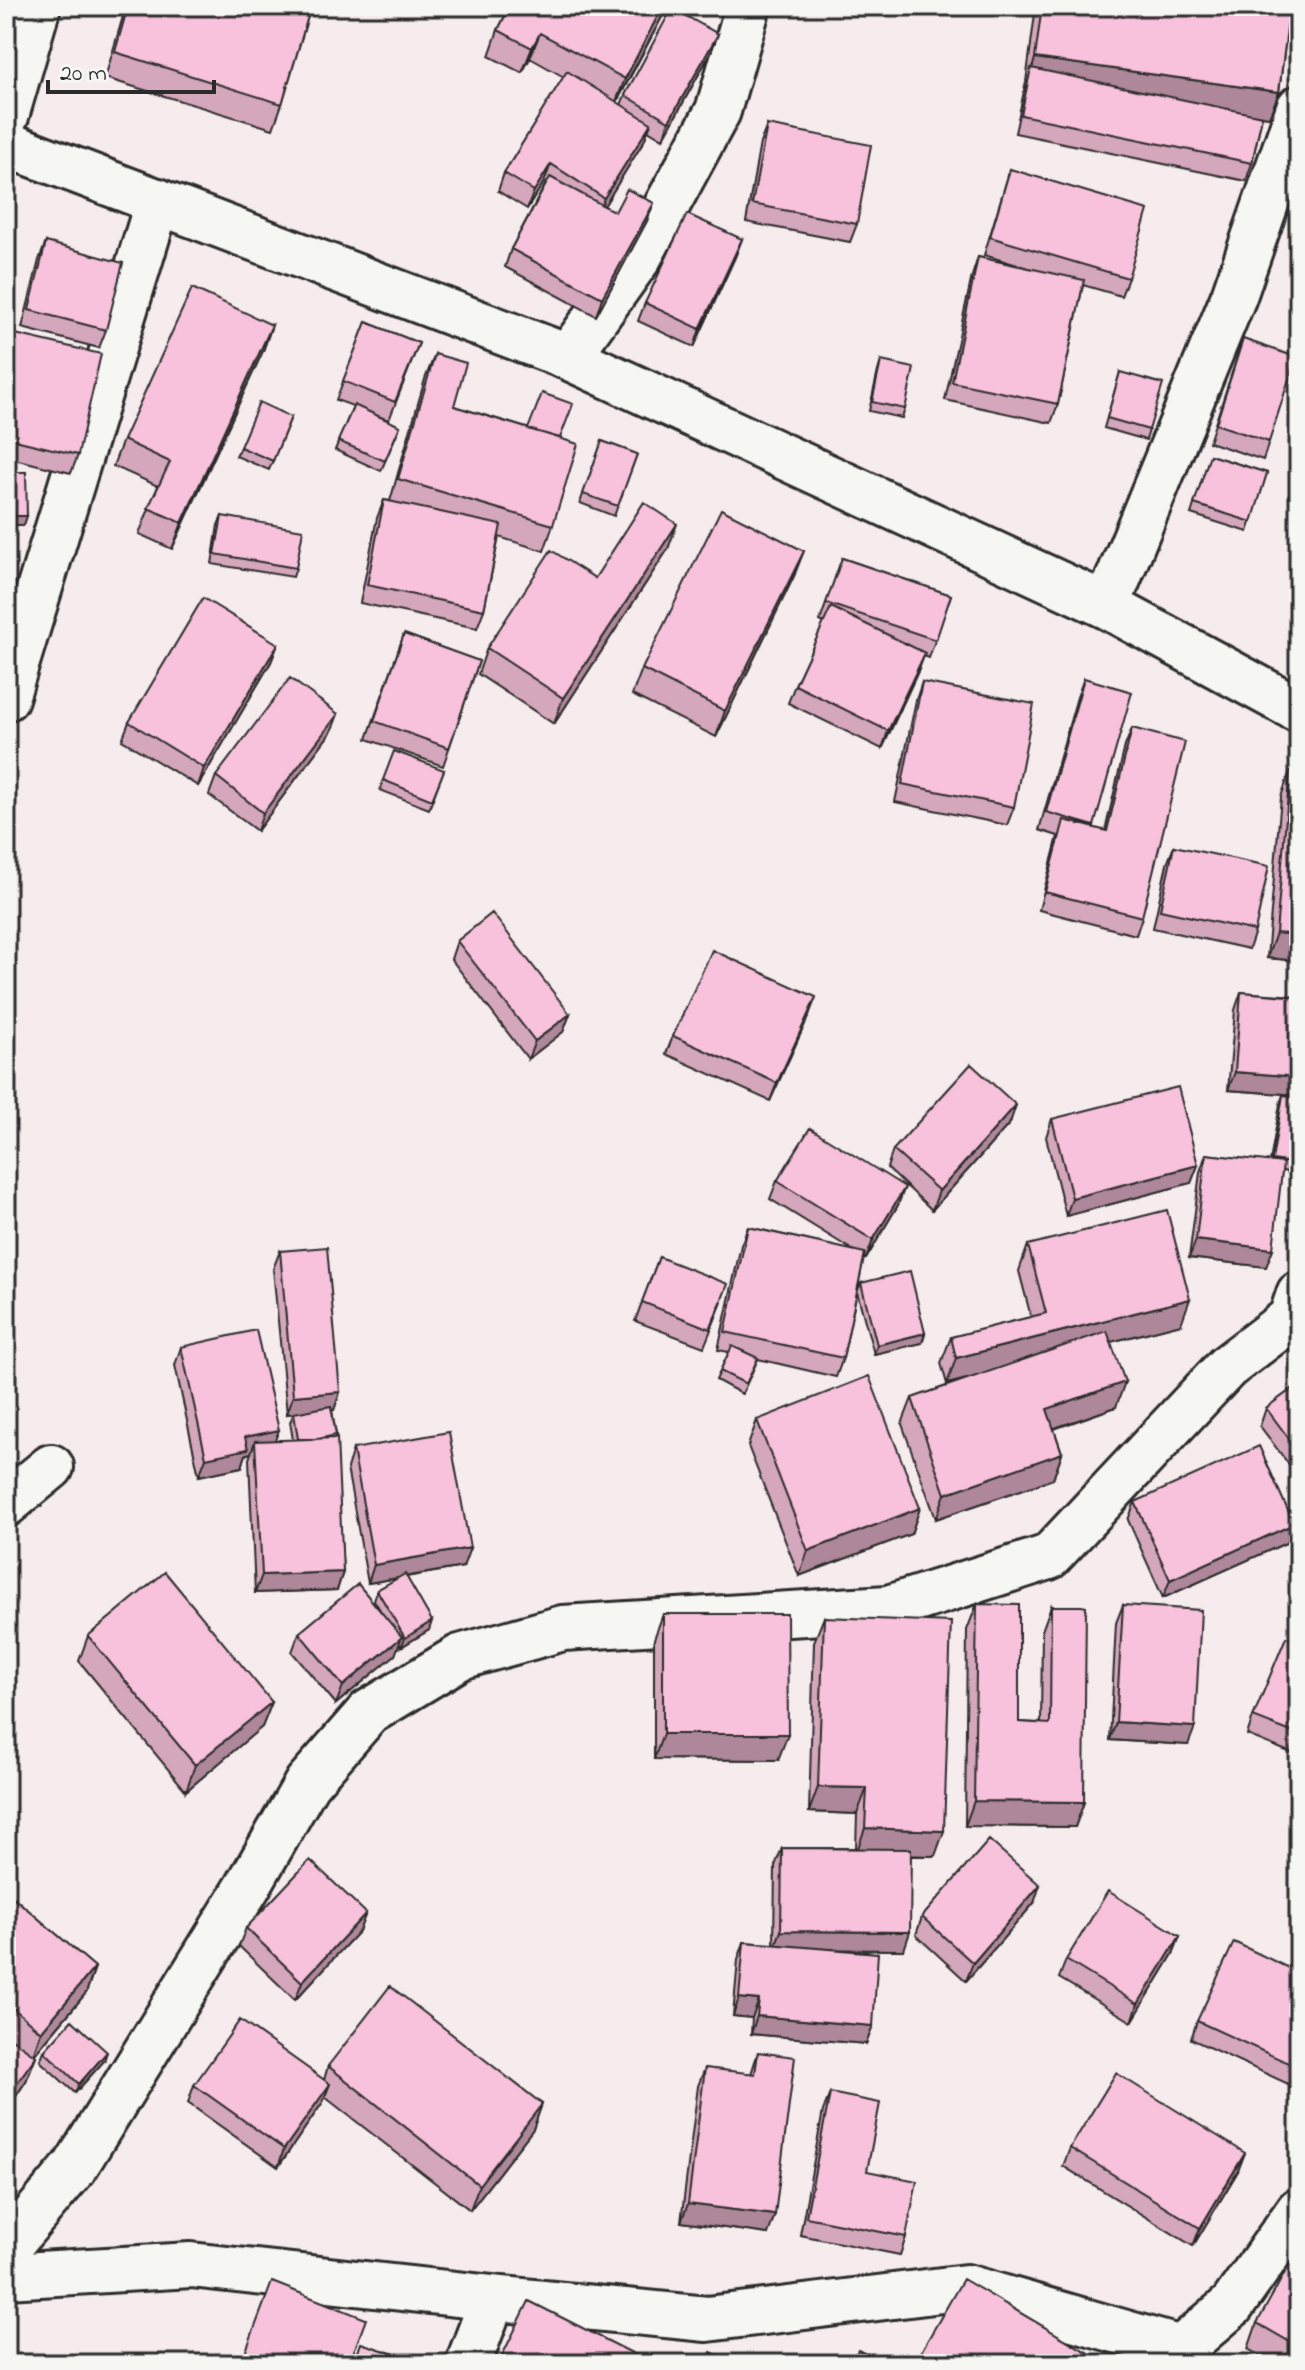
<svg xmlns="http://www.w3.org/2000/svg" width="1305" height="2370" font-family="'Indie Flower',sans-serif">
<rect width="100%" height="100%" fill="#f6ecee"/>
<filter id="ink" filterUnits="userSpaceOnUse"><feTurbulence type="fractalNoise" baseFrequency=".0125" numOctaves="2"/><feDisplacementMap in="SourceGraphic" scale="16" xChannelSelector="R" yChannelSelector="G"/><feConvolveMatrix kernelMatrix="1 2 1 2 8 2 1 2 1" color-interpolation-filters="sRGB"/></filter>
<g filter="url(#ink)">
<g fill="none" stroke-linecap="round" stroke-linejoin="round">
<defs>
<path id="minor" d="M6 116 38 6
M568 357 638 259 718 111 748 6
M1107 606 1234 296 1299 108
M6 698 158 201
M6 1504 51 1467
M6 2249 75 2167 247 1888 307 1783 369 1712 460 1657 563 1628 888 1608 1049 1557 1227 1367 1291 1318 1299 1294
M6 2276 191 2265 493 2298 707 2319 966 2287 1181 2349 1232 2305 1299 2210
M468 2364 493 2298"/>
<path id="tertiary" d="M6 144 568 357 1107 606 1299 710"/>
</defs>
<use href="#minor" stroke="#2b2b2b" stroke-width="50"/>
<use href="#tertiary" stroke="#2b2b2b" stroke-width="50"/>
<use href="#minor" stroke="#f6f6f2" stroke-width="44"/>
<use href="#tertiary" stroke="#f6f6f2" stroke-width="44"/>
</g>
<path fill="#d5a7bd" stroke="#2b2b2b" stroke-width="2" d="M126 6H311L282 104 273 129 105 78Z
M510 6H666L662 17 617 102 621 105 625 95 718 34 711 52 663 139 648 130 644 141 604 206 615 212 647 221 596 316 505 267 511 249 546 183 544 182 527 209 498 191 504 173 564 77 530 58 522 73 489 56 498 30Z
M1036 6H1290L1279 92 1269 117 1262 116 1252 163 1246 181 1015 133 1026 82Z
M767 125 857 224 850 242 746 222 760 143Z
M1010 169 1128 278 1121 296 1083 285 1058 404 1051 423 945 400 972 276 978 257 1028 268 984 255Z
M742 239 735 257 694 347 638 321 645 303Z
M46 242 106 330 99 348 22 328 39 260Z
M366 322 419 343 389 420 377 416 400 426 381 471 335 450 353 406 336 400Z
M272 325 263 351 172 549 139 534 158 486 113 466 123 440Z
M11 333 78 455 71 473 6 457V346Z
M1243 339 1269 442 1263 460 1209 442Z
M435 354 454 406 560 438 553 525 544 551 499 537 484 610 477 628 360 603 377 518 384 500 390 501 425 379Z
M881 361 905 409 902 418 869 411 878 371Z
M1120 372 1149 430 1146 440 1104 428Z
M291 417 269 470 236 456 240 447Z
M602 441 637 454 614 516 580 503Z
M1210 455 1267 473 1248 532 1191 514Z
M222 516 296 568 293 577 212 564 218 525Z
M668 549 554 724 478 674 487 648 595 578Z
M842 558 951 595 929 658 924 656 918 671 882 749 788 703 795 685 824 623 820 621Z
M794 576 716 737 632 695 642 669Z
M404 634 479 661 443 766 367 739Z
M278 644 271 662 198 786 122 740 129 722Z
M1084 678 1094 828 1105 831 1125 746 1132 728 1142 917 1136 935 1039 910 1058 836 1039 830 1077 697Z
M922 682 1014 807 1007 825 895 802 916 700Z
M338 714 331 732 257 831 209 795 216 776Z
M444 770 429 809 380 790 383 780Z
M1290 771 1299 961 1267 958 1281 797Z
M1174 846 1255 931 1249 949 1153 928 1167 864Z
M457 941 570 1014 563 1032 528 1059 451 959Z
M1299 964V1095L1228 1090 1235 1010 1241 992 1296 996 1297 969Z
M809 1015 770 1101 666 1054 673 1036Z
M1283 1095 1299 1097V1174L1282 1171 1266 1267 1189 1258 1200 1172 1206 1154 1270 1162 1280 1104Z
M1052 1119 1198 1165 1191 1183 1066 1216 1046 1137Z
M1010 1123 932 1210 887 1168 893 1150Z
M777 1181 898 1205 866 1259 864 1257 843 1358 836 1377 758 1359 742 1394 716 1380 729 1352 718 1350 741 1245 748 1227 854 1251 770 1199Z
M1028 1245 1181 1324 1111 1342 1116 1407 1054 1429 1062 1453 1053 1479 936 1519 902 1424 912 1398 969 1378 947 1384 941 1363 951 1337 1031 1317 1019 1271Z
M280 1251 340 1392 334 1410H332L336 1435 335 1438 343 1572 337 1590 255 1593 249 1459 251 1453 246 1454 242 1467 199 1476 175 1365 181 1347 275 1440H293L290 1422 294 1413 287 1414 273 1269Z
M659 1257 722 1302 704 1347 635 1321Z
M861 1283 925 1333 922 1343 874 1354 857 1292Z
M1299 1384V1478L1260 1426 1266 1408Z
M757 1420 920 1508 911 1534 799 1576 748 1446Z
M353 1449 463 1567 406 1577 429 1630 401 1647 399 1643 395 1655 336 1704 292 1652 299 1633 380 1610 374 1600 377 1590 398 1578 368 1583 347 1468Z
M1135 1502 1288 1542 1163 1598 1128 1520Z
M977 1604 1019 1722 1041 1723 1042 1631 1051 1606 1084 1802 1075 1827 965 1826 967 1630Z
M1123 1605 1188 1745 1110 1740 1116 1623Z
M663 1614 778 1760 654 1759V1639Z
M824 1617 935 1856H911L904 1950 832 1949 873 2026 866 2044 751 2034 752 2018 733 2016 738 1960 744 1942 774 1944 775 1866 782 1848H856L857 1814 809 1812 814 1642Z
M88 1636 272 1702 262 1727 186 1791 79 1661Z
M1299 1642V1756L1247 1735 1253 1717Z
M6 1891 95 1967 86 1993 34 2055 36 2056 26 2081 6 2111Z
M1034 1903 966 1981 916 1935 922 1917Z
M366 1913 359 1931 295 2000 239 1946 246 1928Z
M1180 1936 1173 1954 1132 2022 1059 1978 1066 1960Z
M1299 1973V2089L1191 2039 1197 2021Z
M44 2051 104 2061 75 2093 40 2061Z
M758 2052 768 2234 681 2222 698 2086 705 2068 751 2074Z
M328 2066 542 2104 533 2129 470 2210 325 2097 323 2102 278 2167 188 2103 194 2085 324 2080Z
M830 2093 867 2171 906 2237 900 2255 800 2235 823 2111Z
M1070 2148 1238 2171 1193 2246 1063 2166Z
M1299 2259V2364H1275L1248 2349 1257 2323Z"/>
<path fill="#ae889a" stroke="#2b2b2b" stroke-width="2" d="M663 6H666L662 17 615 104 625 79Z
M540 33 530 58 522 73 532 48Z
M718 34 711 52 663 139 669 121Z
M1035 58 1279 92 1269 117 1028 84Z
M651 123 644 141 598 216 604 198Z
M551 164 544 182 527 209 534 191Z
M654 203 647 221 596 316 602 298Z
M742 239 735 257 694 347 700 329Z
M272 325 263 351 172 549 182 523Z
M6 516H27L24 525H6Z
M677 524 668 549 554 724 563 698Z
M804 551 794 576 716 737 725 711Z
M278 644 271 662 198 786 204 768Z
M925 653 918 671 882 749 888 731Z
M338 714 331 732 257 831 263 813Z
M1276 933 1299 935V961L1267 958Z
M816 997 809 1015 770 1101 777 1083Z
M570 1014 563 1032 528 1059 535 1041Z
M1235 1072 1299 1077V1095L1228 1090Z
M1016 1105 1010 1123 932 1210 939 1191Z
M1198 1165 1191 1183 1066 1216 1072 1198Z
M905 1187 898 1205 866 1259 873 1240Z
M1196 1240 1273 1249 1266 1267 1189 1258Z
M1190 1299 1181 1324 947 1384 956 1358Z
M925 1333 922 1343 874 1354 877 1345Z
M1125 1382 1116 1407 1037 1434 1047 1409Z
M340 1392 334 1410 287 1414 293 1396Z
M279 1430 272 1448 255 1441 251 1453 246 1454 242 1467 199 1476 206 1458 245 1437Z
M1062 1453 1053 1479 936 1519 945 1494Z
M920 1508 911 1534 799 1576 808 1551Z
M1294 1524 1288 1542 1163 1598 1170 1580Z
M470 1548 463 1567 368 1583 374 1565Z
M343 1572 337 1590 255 1593 262 1575Z
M432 1621 429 1630 401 1647 405 1638Z
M402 1637 395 1655 336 1704 343 1686Z
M272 1702 262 1727 186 1791 195 1765Z
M1116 1722 1195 1727 1188 1745 1110 1740Z
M663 1734H788L778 1760 654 1759Z
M818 1787 867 1788 857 1814 809 1812Z
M974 1801 1084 1802 1075 1827 965 1826Z
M865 1828 944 1831 935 1856 856 1854Z
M1040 1885 1034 1903 966 1981 973 1963Z
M366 1913 359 1931 295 2000 302 1982Z
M781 1931 910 1932 904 1950 774 1949Z
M1180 1936 1173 1954 1132 2022 1138 2004Z
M95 1967 86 1993 32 2057 41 2032Z
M739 1998 759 2000 752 2018 733 2016Z
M757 2016 873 2026 866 2044 751 2034Z
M107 2052 104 2061 75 2093 79 2084Z
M36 2056 26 2081 6 2111V2098Z
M330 2084 323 2102 278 2167 284 2149Z
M542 2104 533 2129 470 2210 479 2185Z
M1245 2153 1238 2171 1193 2246 1200 2228Z
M688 2204 775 2215 768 2234 681 2222Z"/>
<path fill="#f8c2dc" stroke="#2b2b2b" stroke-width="2" d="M128 6H311L282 104 115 52Z
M510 6H663L625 79 540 33 532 48 498 30Z
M1042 6H1290L1279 92 1035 58Z
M672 8 718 34 669 121 625 95Z
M1031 68 1262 116 1252 163 1021 115Z
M567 71 651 123 604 198 551 164 534 191 504 173Z
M767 125 871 145 857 224 752 204Z
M1010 169 1148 210 1128 278 990 237Z
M550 177 615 212 627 189 654 203 602 298 511 249Z
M687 214 742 239 700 329 645 303Z
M46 242 123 263 106 330 29 310Z
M978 257 1084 280 1058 404 952 382Z
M192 288 272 325 182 523 148 508 170 462 123 440Z
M366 322 419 343 395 402 343 381Z
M11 333 101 354 78 455 6 438V354Z
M1243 339 1296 357 1269 442 1216 424Z
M435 354 466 363 454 406 578 444 553 525 398 479Z
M881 361 914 368 905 409 872 402Z
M1120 372 1163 384 1149 430 1107 418Z
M542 393 573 404 560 438 528 429Z
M259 402 291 417 273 461 240 447Z
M354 405 400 426 385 461 338 441Z
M602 441 637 454 618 506 583 494Z
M1210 455 1267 473 1252 522 1194 504Z
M6 472H26L27 516H6Z
M384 500 501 525 484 610 367 585Z
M644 502 677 524 563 698 487 648 551 550 595 578Z
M721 509 804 551 725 711 642 669Z
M222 516 303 530 296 568 215 554Z
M842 558 951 595 936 640 826 603Z
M203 598 278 644 204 768 129 722Z
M831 607 925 653 888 731 795 685Z
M404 634 479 661 449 748 374 721Z
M290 678 338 714 263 813 216 776Z
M1084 678 1132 692 1094 826 1046 812Z
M922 682 1034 704 1014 807 902 784Z
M1132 728 1185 742 1142 917 1045 892 1064 820 1107 831Z
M394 751 444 770 432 800 383 780Z
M1290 771 1299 772V935L1276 933Z
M1174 846 1269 866 1255 931 1160 910Z
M492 913 570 1014 535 1041 457 941Z
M712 950 816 997 777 1083 673 1036Z
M1241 992 1299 997V1077L1235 1072Z
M971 1064 1016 1105 939 1191 893 1150Z
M1178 1087 1198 1165 1072 1198 1052 1119Z
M1283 1095 1299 1097V1164L1272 1160Z
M810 1128 905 1187 873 1240 777 1181Z
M1206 1154 1283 1163 1273 1249 1196 1240Z
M1167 1210 1190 1299 956 1358 951 1337 1046 1313 1028 1245Z
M748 1227 865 1253 843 1358 725 1332Z
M327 1247 340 1392 293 1396 280 1251Z
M659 1257 728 1284 710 1329 642 1302Z
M910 1271 925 1333 877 1345 861 1283Z
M256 1330 279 1430 245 1437 248 1449 206 1458 181 1347Z
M1107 1331 1125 1382 1047 1409 1062 1453 945 1494 912 1398Z
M732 1346 758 1358 746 1384 720 1371Z
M869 1376 920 1508 808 1551 757 1420Z
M1299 1384V1452L1266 1408Z
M331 1406 336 1435 318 1439H298L294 1413Z
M449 1432 470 1548 374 1565 353 1449Z
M337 1438 343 1572 262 1575 255 1441Z
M1259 1446 1294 1524 1170 1580 1135 1502Z
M165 1572 272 1702 195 1765 88 1636Z
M405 1574 432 1621 405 1638 377 1590Z
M358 1584 402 1637 343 1686 299 1633Z
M977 1604 1019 1605V1722L1050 1724 1051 1606H1086L1084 1802 974 1801Z
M1123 1605 1201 1610 1195 1727 1116 1722Z
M663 1614H787L788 1734H663Z
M824 1617 951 1622 944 1831 865 1828 867 1788 818 1787Z
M1286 1637 1299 1642V1735L1253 1717Z
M989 1840 1040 1885 973 1963 922 1917Z
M782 1848 911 1849 910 1932 781 1931Z
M310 1860 366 1913 302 1982 246 1928Z
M6 1891 95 1967 41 2032 6 2002Z
M1108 1891 1180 1936 1138 2004 1066 1960Z
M744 1942 878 1953 873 2026 757 2016 759 2000 739 1998Z
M1234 1942 1299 1973V2068L1197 2021Z
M390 1986 542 2104 479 2185 328 2066Z
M72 2020 107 2052 79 2084 44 2051Z
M240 2020 330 2084 284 2149 194 2085Z
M6 2035 36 2056 6 2098Z
M758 2052 795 2057 775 2215 688 2204 705 2068 755 2074Z
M1116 2073 1245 2153 1200 2228 1070 2148Z
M830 2093 880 2103 867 2171 917 2181 906 2237 806 2217Z
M1294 2256 1299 2259V2347L1257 2323Z
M963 2279 1107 2364H918L915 2362Z
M272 2282 366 2319 349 2364H241Z
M529 2301 640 2357 637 2364H498Z
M361 2343 425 2364H354Z
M858 2350 885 2364H850Z
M711 2352 735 2364H706Z"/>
</g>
<rect width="1305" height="2370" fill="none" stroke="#f6f6f2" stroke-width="32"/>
<rect x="16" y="16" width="1273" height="2338" fill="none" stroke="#2b2b2b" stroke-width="3" filter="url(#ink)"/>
<path d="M48 80v12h166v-12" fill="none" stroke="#2b2b2b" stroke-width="4"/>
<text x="60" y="80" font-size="24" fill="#2b2b2b" stroke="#f6f6f2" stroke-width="6" paint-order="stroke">20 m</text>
</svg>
